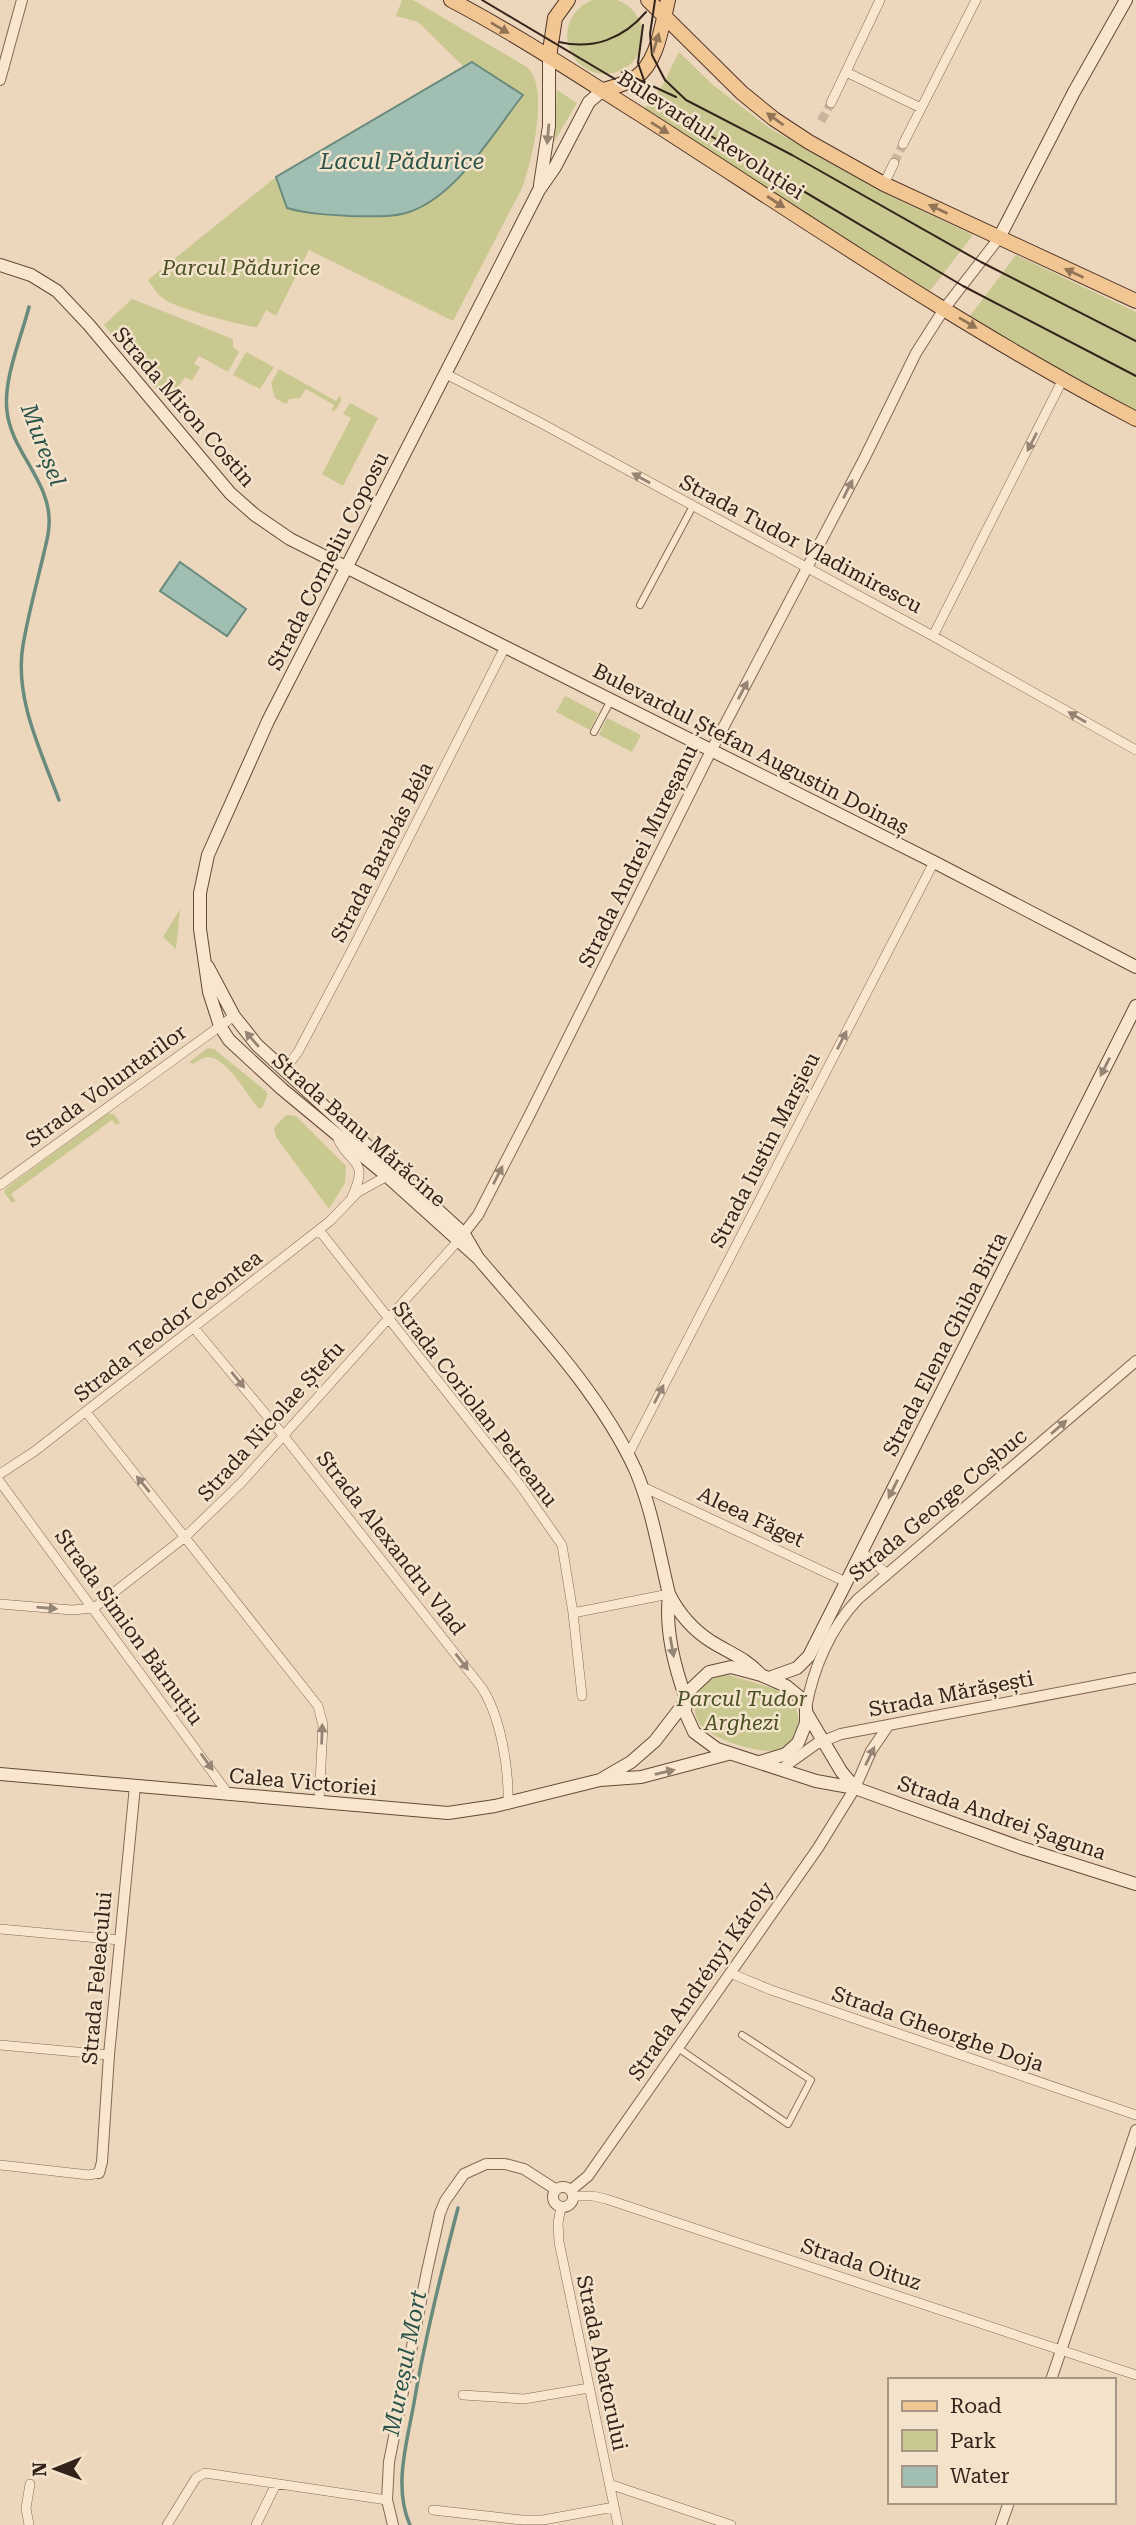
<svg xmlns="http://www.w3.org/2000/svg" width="1136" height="2525" font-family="'Roboto Serif',serif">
<rect width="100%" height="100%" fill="#edd7bc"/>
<path fill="#cac891" d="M567 36a38 38 0 1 1 76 0a38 38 0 1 1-76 0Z
M402 0H413L527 67C550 88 532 161 522 188L453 321 309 250 276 316 266 310 257 327C241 326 181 309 167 301 159 297 153 287 148 280L276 177 287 208C308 214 330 215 352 216 369 216 389 218 406 213 456 198 492 134 522 95L465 68 418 22 396 16Z
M679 52 713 85 771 129 891 196 973 235 930 291 764 188 645 108 662 86Z
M557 90 577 103 554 142Z
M1016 255 1136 312V412L1071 379 969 317Z
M132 299 233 339V347L239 352 228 372 199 356 194 364 200 367 192 381 185 377 168 403 104 325Z
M246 352 274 367 260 389 233 375Z
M279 369 336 401 340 395 341 401 336 410 331 411 334 405 306 389 300 398 290 399 286 404 275 398 271 383Z
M350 403 378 418 343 486 322 474 351 418 343 414Z
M565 696 598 713 590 730 556 712Z
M607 718 641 735 632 752 599 735Z
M180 909 176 949 163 937Z
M208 1048 214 1049 267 1092V1097L262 1108 259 1109C248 1096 226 1057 208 1057 203 1057 198 1061 193 1064L189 1062Z
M108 1113 114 1114 120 1123 116 1125 112 1120 11 1194 16 1201 12 1203 4 1192 6 1188Z
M286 1115 296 1116 346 1166 345 1183 329 1209 276 1137 274 1128Z
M725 1674 776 1689 795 1703 799 1721C797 1731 792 1744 782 1749 766 1757 710 1739 700 1724 685 1703 703 1679 725 1674Z"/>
<path fill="#a0beb1" stroke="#688b7d" stroke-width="2" d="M472 62 523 95C493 133 457 196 409 212 391 218 370 216 350 216 329 215 308 214 287 208L276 177Z
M180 562 246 609 227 636 160 591Z"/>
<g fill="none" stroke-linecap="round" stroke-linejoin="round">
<path stroke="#688b7d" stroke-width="3.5" d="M29 307C21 338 3 380 7 411 11 452 52 482 49 525 49 535 45 547 43 557 36 586 28 616 23 645 14 698 41 751 59 800
M410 2525C393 2487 407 2442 414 2403 425 2337 441 2273 458 2208"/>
<path stroke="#c8b39c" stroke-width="9" stroke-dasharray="9 4.5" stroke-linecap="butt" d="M821 121 831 103
M894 163 903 144"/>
<defs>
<path id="pedestrian" d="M640 605 693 506
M594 732 611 700
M678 2048 788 2124 811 2080 742 2035"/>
<path id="minor" d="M846 72 921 108
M831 103 880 0
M903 144 976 0
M884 184 894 163
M446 374 539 422 933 636 1136 750
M933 636 1062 381
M284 1070 298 1052 353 948 505 647
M338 1139C350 1166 370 1158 352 1197
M0 1185 234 1016
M319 1230 520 1485 562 1545 573 1613 582 1696
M194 1328 283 1435 482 1688C501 1718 509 1768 508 1804
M86 1412 318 1706 323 1725 319 1802
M628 1455 934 862
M0 1474 35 1451 330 1221 358 1192 387 1176
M0 1482 229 1795
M641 1486 846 1582
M862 1552 887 1574
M0 1604 72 1610 94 1608 185 1537 241 1483 457 1242
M573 1613 669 1594
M0 1929 120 1940
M730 1973 771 1990 1136 2115
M0 2045 109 2055
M0 2165 89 2175 99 2173
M573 2196H593L606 2199 1136 2375
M561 2207 558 2223 559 2242 618 2525
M463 2395 524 2399 589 2388
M609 2484 731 2525
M433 2510 522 2520H543L614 2507
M29 2525 26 2508 30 2484
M167 2525 196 2478 205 2473 387 2500
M256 2525 276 2484"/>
<path id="tertiary" d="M0 80 22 0
M460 1238 478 1215 529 1116 711 751 864 459 916 353 944 309 999 238
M806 1708C813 1669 830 1628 858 1599L1136 1361
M781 1769 816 1744 841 1734 1136 1678
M99 2173 102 2162 109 2055 135 1786
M553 2197a10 10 0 1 1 20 0a10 10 0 1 1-20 0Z
M571 2190 588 2176 818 1848 855 1788 871 1751 888 1726
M1051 2380 1136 2130
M393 2525 387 2500 389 2462 427 2271 440 2213 445 2201 464 2174 486 2164H505L524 2169 555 2189
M1001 2525 1009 2502"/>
<path id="secondary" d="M540 185 549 126V57
M999 238 1074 92 1126 0
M0 265 31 275 57 291 89 325 230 493 255 515 290 539 934 862 1136 967
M208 967 234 1016 257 1045 464 1234 478 1258C534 1324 598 1390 635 1469 652 1508 659 1553 669 1594 679 1614 693 1630 712 1642 730 1653 747 1659 761 1675
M478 1258 387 1176 282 1089 229 1040 220 1026 209 992 200 929V893L208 855 268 721 539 190 555 167 589 102 603 90
M669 1594C665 1630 674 1665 686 1699
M769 1678 797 1668 809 1656 1136 1006
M806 1712 841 1771 855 1788
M760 1762 786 1754 798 1743 806 1723V1708L803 1700 786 1686 761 1675 731 1667 709 1672 690 1690 686 1699 685 1712 694 1732 717 1749 816 1781 855 1788 1022 1848 1136 1884
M0 1774 448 1813 495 1806 600 1780 641 1777 728 1754
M600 1780 631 1762 655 1741 685 1702"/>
<path id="primary" d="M451 0C516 34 576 74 638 113 802 218 963 329 1136 419
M648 0 742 93 774 119 809 142 884 184 1136 301
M549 57 555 18 568 0
M603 90C614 87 626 84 635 78 658 63 662 24 668 0"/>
</defs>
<use href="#pedestrian" stroke="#846856" stroke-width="8"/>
<use href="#minor" stroke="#846856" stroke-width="10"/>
<use href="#tertiary" stroke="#846856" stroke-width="12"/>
<use href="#secondary" stroke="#654939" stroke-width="14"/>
<use href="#primary" stroke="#51372b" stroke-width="16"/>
<use href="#pedestrian" stroke="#f8e6cf" stroke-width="6"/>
<use href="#minor" stroke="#f8e6cf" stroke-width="9"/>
<use href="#tertiary" stroke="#f8e6cf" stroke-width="10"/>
<use href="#secondary" stroke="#f8e6cf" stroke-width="12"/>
<use href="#primary" stroke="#f1c692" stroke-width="14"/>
<path stroke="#33231b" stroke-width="2" d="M482 0 963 286 1136 376
M655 0 650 34 652 55 665 80 686 100 792 155 981 262 1136 341
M643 25 638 63 646 86
M559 42C593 50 623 39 646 12
M622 72 676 97"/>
</g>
<defs><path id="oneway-solid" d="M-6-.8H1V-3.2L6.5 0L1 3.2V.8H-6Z" transform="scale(1.75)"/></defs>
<g fill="#927456">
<use href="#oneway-solid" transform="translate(500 28) rotate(31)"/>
<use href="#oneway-solid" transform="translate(656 43) rotate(-73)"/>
<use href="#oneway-solid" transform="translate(775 119) rotate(-144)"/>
<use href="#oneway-solid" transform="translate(660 128) rotate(32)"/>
<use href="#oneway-solid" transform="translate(776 202) rotate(33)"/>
<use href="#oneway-solid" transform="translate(938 209) rotate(-155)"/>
<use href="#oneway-solid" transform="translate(1074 273) rotate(-155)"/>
<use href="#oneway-solid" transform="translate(968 323) rotate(31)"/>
</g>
<g fill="#968475">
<use href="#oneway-solid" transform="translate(548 134) rotate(95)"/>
<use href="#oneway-solid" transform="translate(1032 442) rotate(117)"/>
<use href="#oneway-solid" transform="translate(641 478) rotate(-151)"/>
<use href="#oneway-solid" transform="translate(848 489) rotate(-63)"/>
<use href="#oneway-solid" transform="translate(743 690) rotate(-62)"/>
<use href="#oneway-solid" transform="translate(1077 717) rotate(-150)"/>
<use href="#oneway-solid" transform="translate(252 1039) rotate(-131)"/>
<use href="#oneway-solid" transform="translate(842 1040) rotate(-63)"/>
<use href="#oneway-solid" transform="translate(1105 1067) rotate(117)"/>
<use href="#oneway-solid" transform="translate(498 1175) rotate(-63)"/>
<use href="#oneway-solid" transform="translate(238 1380) rotate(51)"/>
<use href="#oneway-solid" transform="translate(659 1394) rotate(-63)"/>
<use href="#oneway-solid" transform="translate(1059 1427) rotate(-41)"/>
<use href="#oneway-solid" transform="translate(143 1484) rotate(-129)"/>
<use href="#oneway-solid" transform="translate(893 1489) rotate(117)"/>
<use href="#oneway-solid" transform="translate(47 1608) rotate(5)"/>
<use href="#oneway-solid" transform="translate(672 1647) rotate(80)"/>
<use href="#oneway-solid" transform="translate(462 1662) rotate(52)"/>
<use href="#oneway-solid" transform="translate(322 1734) rotate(-88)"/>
<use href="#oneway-solid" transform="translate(870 1756) rotate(-64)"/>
<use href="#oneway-solid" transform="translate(207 1762) rotate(54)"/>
<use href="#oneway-solid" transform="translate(665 1772) rotate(-13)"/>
</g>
<g text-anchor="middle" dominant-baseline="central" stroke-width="5" stroke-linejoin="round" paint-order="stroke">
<g font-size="21" fill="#33231b" stroke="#f4e3cb">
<text transform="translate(711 135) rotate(33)">Bulevardul Revoluției</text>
<text transform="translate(184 407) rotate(49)">Strada Miron Costin</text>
<text transform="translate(801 544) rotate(28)">Strada Tudor Vladimirescu</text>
<text transform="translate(328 561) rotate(-63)">Strada Corneliu Coposu</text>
<text transform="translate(751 749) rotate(27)">Bulevardul Ștefan Augustin Doinaș</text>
<text transform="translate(382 852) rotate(-63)">Strada Barabás Béla</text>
<text transform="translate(638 856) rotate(-64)">Strada Andrei Mureșanu</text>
<text transform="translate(106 1086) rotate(-36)">Strada Voluntarilor</text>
<text transform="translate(359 1130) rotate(41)">Strada Banu Mărăcine</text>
<text transform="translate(765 1150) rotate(-63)">Strada Iustin Marșieu</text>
<text transform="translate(168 1326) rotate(-38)">Strada Teodor Ceontea</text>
<text transform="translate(945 1344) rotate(-63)">Strada Elena Ghiba Birta</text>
<text transform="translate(475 1404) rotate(52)">Strada Coriolan Petreanu</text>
<text transform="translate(271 1421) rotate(-48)">Strada Nicolae Ștefu</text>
<text transform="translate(938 1505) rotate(-40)">Strada George Coșbuc</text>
<text transform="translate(751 1517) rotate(25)">Aleea Făget</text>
<text transform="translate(391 1543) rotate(52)">Strada Alexandru Vlad</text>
<text transform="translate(129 1627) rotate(54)">Strada Simion Bărnuțiu</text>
<text transform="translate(951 1694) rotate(-11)">Strada Mărășești</text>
<text transform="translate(303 1782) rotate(5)">Calea Victoriei</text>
<text transform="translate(1002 1818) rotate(19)">Strada Andrei Șaguna</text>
<text transform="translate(97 1978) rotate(-85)">Strada Feleacului</text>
<text transform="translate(701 1981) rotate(-55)">Strada Andrényi Károly</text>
<text transform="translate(938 2029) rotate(19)">Strada Gheorghe Doja</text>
<text transform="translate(861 2264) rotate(18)">Strada Oituz</text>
<text transform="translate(602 2363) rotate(78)">Strada Abatorului</text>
</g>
<g font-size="21" font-style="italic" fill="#4a4f21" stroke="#f4e3cb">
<text x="241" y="268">Parcul Pădurice</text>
<text x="742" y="1699">Parcul Tudor<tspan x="742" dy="24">Arghezi</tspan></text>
</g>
<g font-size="23" font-style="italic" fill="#2a534a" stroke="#f4e3cb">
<text x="402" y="161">Lacul Pădurice</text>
<text transform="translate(43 445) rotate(69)">Mureșel</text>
<text transform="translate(405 2363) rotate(-79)">Mureșul Mort</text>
</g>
</g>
<rect x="888" y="2378" width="228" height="126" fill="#f4e3cb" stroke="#a79685" stroke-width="2"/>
<rect x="902" y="2401" width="35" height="10" fill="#f1c692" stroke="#a79685" stroke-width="2"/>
<text x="950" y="2413" font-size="21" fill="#33231b">Road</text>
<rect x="902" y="2430" width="35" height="21" fill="#cac891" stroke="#a79685" stroke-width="2"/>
<text x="950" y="2448" font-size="21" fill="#33231b">Park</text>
<rect x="902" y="2466" width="35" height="21" fill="#a0beb1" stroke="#a79685" stroke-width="2"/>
<text x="950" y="2483" font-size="21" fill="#33231b">Water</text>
<g transform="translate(56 2469) rotate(269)" stroke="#f4e3cb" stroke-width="5" paint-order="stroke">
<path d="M0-5L12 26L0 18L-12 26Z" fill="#33231b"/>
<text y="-10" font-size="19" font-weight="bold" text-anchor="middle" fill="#33231b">N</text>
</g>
</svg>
